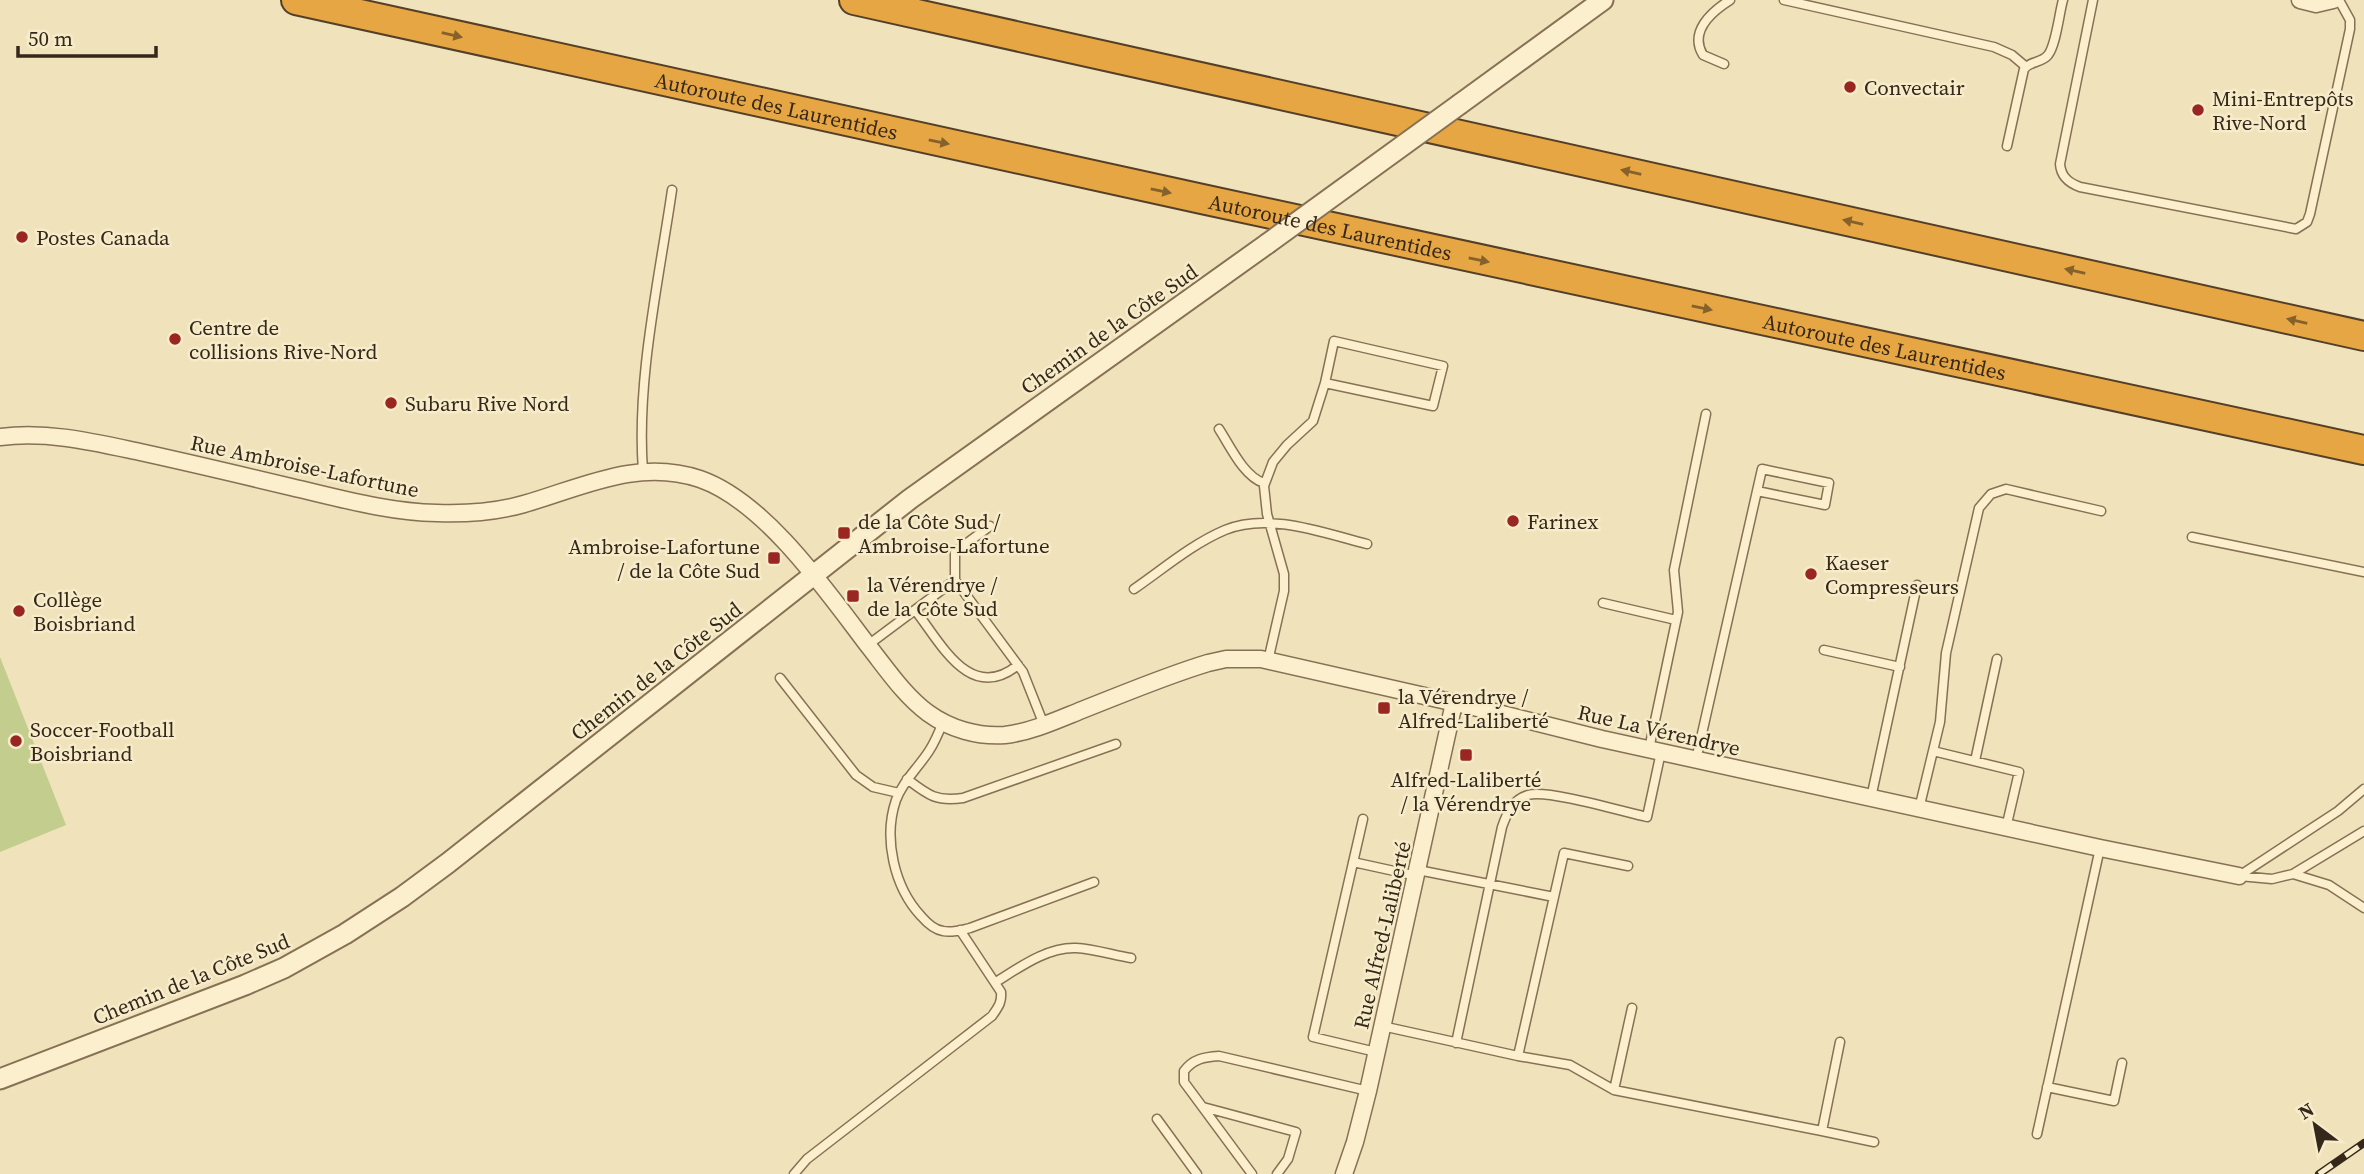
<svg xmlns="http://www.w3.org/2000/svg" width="2364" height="1174" font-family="'Source Serif 4',serif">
<rect width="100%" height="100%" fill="#f0e2ba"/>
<path fill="#c3ce8e" d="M0 657 66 825 0 852Z"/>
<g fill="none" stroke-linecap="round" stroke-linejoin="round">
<defs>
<path id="service" d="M1784 0 1994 47 2012 55 2025 66
M2093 0 2060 164C2061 177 2069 183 2080 187L2296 229 2307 222 2310 214 2350 29V20L2339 0
M1724 64 1703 55C1689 32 1711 12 1730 0
M2007 146 2024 69C2030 61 2042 63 2048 55 2056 45 2059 14 2063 0
M1219 429C1230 446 1244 477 1264 483
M643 471C636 381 659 280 672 190
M2192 537 2364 572
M955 580V552L990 526
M1134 589C1163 569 1192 544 1225 530 1269 512 1323 533 1367 544
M1603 603 1676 620
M915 610C941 643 970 704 1018 665
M868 645 955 580 1023 672 1044 725
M1824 650 1900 667
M1268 661 1284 591V574L1267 514 1264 486 1273 462 1287 445 1313 421 1325 383 1334 341 1443 366 1433 406 1325 383
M780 678 856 775 873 787 899 793
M943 722C939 732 935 742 929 751 918 768 903 781 896 800 883 838 894 887 921 916 927 923 935 930 943 931 952 933 961 930 970 928L1094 882
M1649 749 1678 612 1674 570 1706 414
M1933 751 2019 772 2006 828
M1696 760 1757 491 1762 469 1829 483 1825 505 1757 491
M1975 761 1997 659
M907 779C928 795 936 802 963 798L1116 744
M1871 798 1917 585
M1919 809 1940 722 1946 653 1979 508 1991 494 2006 489 2101 511
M1363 819 1313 1037 1376 1052
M1353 862 1417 876
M2293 874 2329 885 2364 908
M2239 876 2338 811 2364 789
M2239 876 2272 879 2293 874 2364 831
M1554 897 1564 853 1628 866
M996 982C1020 967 1047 947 1076 948 1094 949 1113 955 1131 958
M1382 1026 1518 1056 1554 897 1418 870
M1456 1043 1502 827C1507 813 1512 800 1528 795 1547 789 1624 812 1647 817L1661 752
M1518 1056 1570 1065 1614 1090 1822 1131 1840 1042
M2047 1087 2114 1101 2122 1063
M1614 1090 1632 1008
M1203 1107 1296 1132 1288 1159 1277 1174
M1157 1119 1197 1174
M1822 1131 1874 1142
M2037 1134 2100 848
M794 1174 807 1159 992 1016C998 1007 1002 1003 1001 992L960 930
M1252 1174 1184 1082V1071C1193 1059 1204 1057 1219 1056L1368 1091"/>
<path id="minor" d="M2300 0 2316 4 2333 0
M0 437C48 431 93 442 140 452 190 463 241 475 291 487 339 498 387 512 437 513 466 514 496 512 524 504 583 487 638 458 700 479 766 502 828 593 870 648 888 671 905 696 928 713 950 729 978 737 1005 735 1031 732 1057 720 1082 710 1123 694 1165 676 1208 663L1226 659H1261L1482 709 1602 739 2100 848 2239 876
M1344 1174 1355 1142 1368 1091 1454 703"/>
<path id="tertiary" d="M1460 104 1603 0
M0 1079 245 985 284 968 345 934 402 897 448 863 910 499 1267 244"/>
<g id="motorway">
<path id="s1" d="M296 0 1202 199 2364 450"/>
<path d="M854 0 2364 336"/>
</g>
</defs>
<use href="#service" stroke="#877154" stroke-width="11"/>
<use href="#minor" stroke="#877154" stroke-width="19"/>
<use href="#tertiary" stroke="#877154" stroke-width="23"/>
<use href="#motorway" stroke="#543f29" stroke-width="32"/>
<use href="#service" stroke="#fbefcd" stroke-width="8"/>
<use href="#minor" stroke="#fbefcd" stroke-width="16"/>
<use href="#tertiary" stroke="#fbefcd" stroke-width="19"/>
<use href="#motorway" stroke="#e6a643" stroke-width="28"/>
<defs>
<path id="rail" d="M2319 1174 2364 1143"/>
</defs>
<use href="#rail" stroke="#35281a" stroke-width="8"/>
<use href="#rail" stroke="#f7ecca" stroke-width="5" stroke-dasharray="16" stroke-linecap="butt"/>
<defs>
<path id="tertiary-bridge" d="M1267 244 1460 104"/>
</defs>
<use href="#tertiary-bridge" stroke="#877154" stroke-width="23" stroke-linecap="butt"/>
<use href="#tertiary-bridge" stroke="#fbefcd" stroke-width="19"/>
</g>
<defs><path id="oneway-solid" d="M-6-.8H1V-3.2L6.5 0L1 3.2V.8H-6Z" transform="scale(1.75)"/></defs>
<g fill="#85612c">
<use href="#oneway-solid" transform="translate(452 35) rotate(13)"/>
<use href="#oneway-solid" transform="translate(939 142) rotate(12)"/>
<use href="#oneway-solid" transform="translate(1631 172) rotate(-167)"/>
<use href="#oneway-solid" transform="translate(1161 191) rotate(12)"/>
<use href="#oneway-solid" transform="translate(1853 222) rotate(-167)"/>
<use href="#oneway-solid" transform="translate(1479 260) rotate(12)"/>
<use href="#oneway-solid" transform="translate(2075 271) rotate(-167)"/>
<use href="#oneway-solid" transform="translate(1702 308) rotate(12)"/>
<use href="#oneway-solid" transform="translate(2297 321) rotate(-167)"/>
</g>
<g fill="#992621" stroke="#f7ecca" stroke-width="2.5">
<circle cx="1850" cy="87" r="7"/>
<circle cx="2198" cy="110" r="7"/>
<circle cx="22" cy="237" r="7"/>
<circle cx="175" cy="339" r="7"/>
<circle cx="391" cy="403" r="7"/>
<circle cx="1513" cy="521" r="7"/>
<rect x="837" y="526" width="14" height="14" rx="3.5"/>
<rect x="767" y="551" width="14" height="14" rx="3.5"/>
<circle cx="1811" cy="574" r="7"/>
<rect x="846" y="589" width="14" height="14" rx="3.5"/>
<circle cx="19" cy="611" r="7"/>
<rect x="1377" y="701" width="14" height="14" rx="3.5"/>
<circle cx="16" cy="741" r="7"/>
<rect x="1459" y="748" width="14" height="14" rx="3.5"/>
</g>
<g text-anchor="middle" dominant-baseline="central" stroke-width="5" stroke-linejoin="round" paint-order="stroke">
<g font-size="21" fill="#35281a" stroke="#f7ecca" text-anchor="start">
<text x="1864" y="87">Convectair</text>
<text x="2212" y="98">Mini-Entrepôts<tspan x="2212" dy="24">Rive-Nord</tspan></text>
<text x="36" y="237">Postes Canada</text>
<text x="189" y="327">Centre de<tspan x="189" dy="24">collisions Rive-Nord</tspan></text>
<text x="405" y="403">Subaru Rive Nord</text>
<text x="858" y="521">de la Côte Sud /<tspan x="858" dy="24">Ambroise-Lafortune</tspan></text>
<text x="1527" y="521">Farinex</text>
<text x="760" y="546" text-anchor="end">Ambroise-Lafortune<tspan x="760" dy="24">/ de la Côte Sud</tspan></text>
<text x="1825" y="562">Kaeser<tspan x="1825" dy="24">Compresseurs</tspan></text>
<text x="867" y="584">la Vérendrye /<tspan x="867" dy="24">de la Côte Sud</tspan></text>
<text x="33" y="599">Collège<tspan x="33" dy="24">Boisbriand</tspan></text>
<text x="1398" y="696">la Vérendrye /<tspan x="1398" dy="24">Alfred-Laliberté</tspan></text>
<text x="30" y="729">Soccer-Football<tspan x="30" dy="24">Boisbriand</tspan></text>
<text x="1466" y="779" text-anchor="middle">Alfred-Laliberté<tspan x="1466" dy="24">/ la Vérendrye</tspan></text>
</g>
<g font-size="21" fill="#35281a" stroke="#f7ecca">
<text stroke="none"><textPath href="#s1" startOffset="492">Autoroute des Laurentides</textPath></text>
<text stroke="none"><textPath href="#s1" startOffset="1059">Autoroute des Laurentides</textPath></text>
<text transform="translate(1109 329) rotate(-35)">Chemin de la Côte Sud</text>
<text stroke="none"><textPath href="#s1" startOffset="1626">Autoroute des Laurentides</textPath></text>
<text transform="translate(305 466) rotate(12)">Rue Ambroise-Lafortune</text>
<text transform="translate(656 671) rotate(-38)">Chemin de la Côte Sud</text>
<text transform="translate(1659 730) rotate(13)">Rue La Vérendrye</text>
<text transform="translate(1382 935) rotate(-77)">Rue Alfred-Laliberté</text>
<text transform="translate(191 979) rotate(-22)">Chemin de la Côte Sud</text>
</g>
</g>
<g transform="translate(2315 1125) rotate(328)" stroke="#f7ecca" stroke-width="5" paint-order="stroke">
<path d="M0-5L12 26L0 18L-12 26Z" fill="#35281a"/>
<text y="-10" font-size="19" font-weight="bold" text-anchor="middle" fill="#35281a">N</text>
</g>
<path d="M18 46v10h138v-10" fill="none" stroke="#35281a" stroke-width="3.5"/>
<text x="28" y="46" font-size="21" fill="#35281a" stroke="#f7ecca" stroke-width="5" paint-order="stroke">50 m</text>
</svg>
